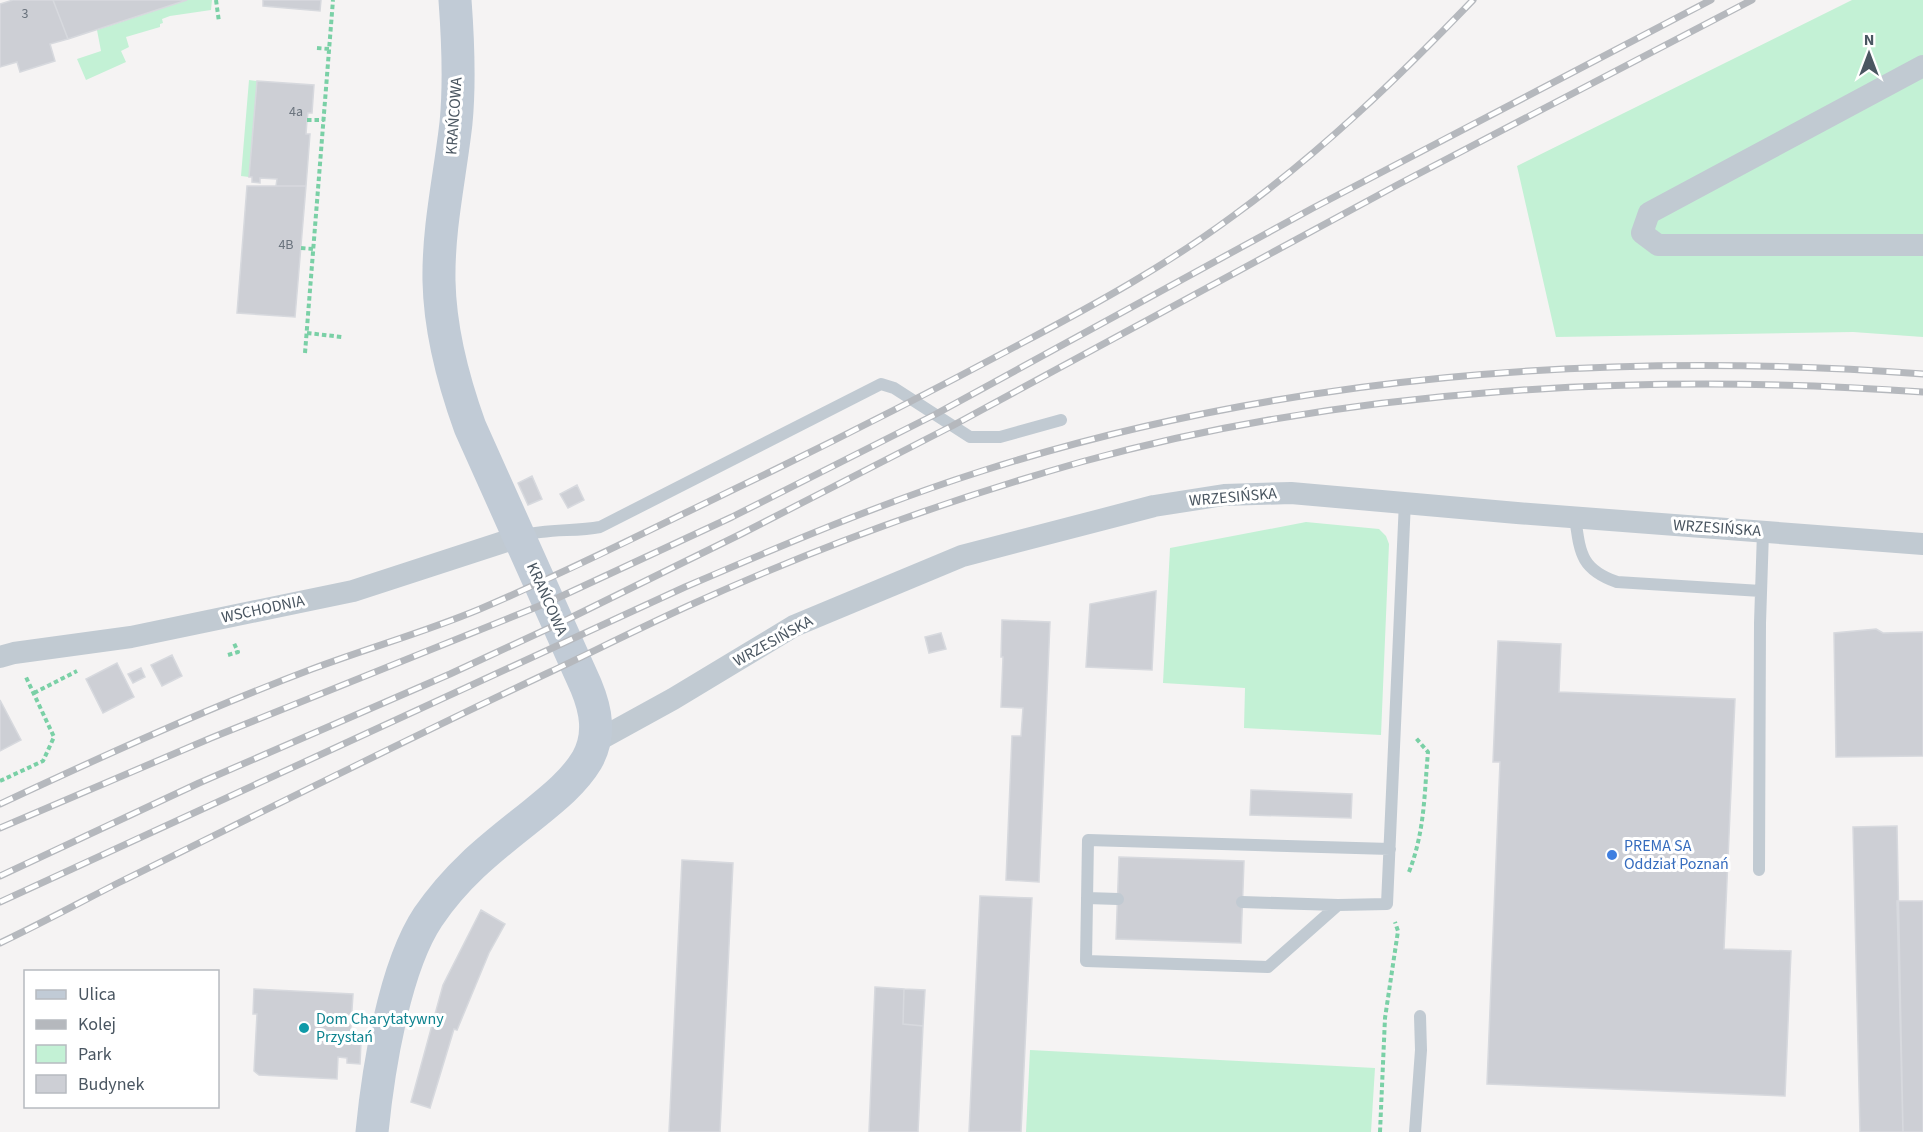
<svg xmlns="http://www.w3.org/2000/svg" width="1923" height="1132" font-family="'Source Sans 3',sans-serif">
<rect width="100%" height="100%" fill="#f5f3f3"/>
<path fill="#c3f1d5" d="M187 0H212L211 10 170 16 162 19 163 23 160 24V27L126 37 129 47 121 51 126 62 86 80 77 59 101 51 97 30Z
M1852 0H1923V337L1853 332 1556 337 1517 166Z
M249 80 257 81 249 177 241 176Z
M1306 522 1379 529 1386 536 1389 544 1381 735 1244 728 1245 688 1163 683 1170 548Z
M1030 1050 1375 1068 1371 1132H1026Z"/>
<path fill="#cdcfd5" stroke="#d7d9de" stroke-width="1.5" d="M13 0H53L68 39 50 44 55 61 20 72 17 62 0 67V4Z
M53 0H187L68 39Z
M263 0H321L320 11 263 6Z
M257 81 314 85 312 113H308L307 120 306 134H310L306 186H276L277 179 260 178V183L252 182V177H249Z
M247 186H306L295 317 237 313Z
M532 476 542 499 528 505 518 483Z
M577 485 584 500 568 508 560 494Z
M1156 591 1152 670 1086 667 1090 604Z
M1002 620 1050 622 1039 882 1006 880 1012 736H1021L1023 708 1001 707 1003 657H1001Z
M1876 629 1883 633 1923 632V756L1836 757 1834 633Z
M941 633 946 649 929 653 925 637Z
M1498 641 1561 644 1559 692 1735 699 1724 949 1791 951 1785 1096 1487 1084 1500 762H1493Z
M172 655 182 676 162 686 151 665Z
M117 663 134 697 103 713 86 679Z
M141 668 145 677 133 683 128 674Z
M0 700 21 740 0 751Z
M1251 790 1352 794 1351 818 1250 815Z
M1897 826 1903 1132H1860L1853 827Z
M1119 857 1244 861 1241 943 1116 939Z
M682 860 733 863 720 1132H669Z
M980 896 1032 898 1021 1132H969Z
M1897 901H1923V1132H1903Z
M481 910 505 924 489 953 457 1030 454 1029 430 1108 411 1102 443 985Z
M875 987 904 989 903 1024 923 1026 918 1132H869Z
M254 989 353 994 350 1041 361 1042 360 1064 347 1063V1058L338 1057 337 1079 259 1075 254 1071 257 1014H253Z
M904 989 925 990 923 1026 903 1024Z"/>
<g fill="none" stroke-linecap="round" stroke-linejoin="round">
<path stroke="#7ad0a6" stroke-width="4" stroke-dasharray="4.5 3" stroke-linecap="butt" d="M216 0 219 22
M317 48 329 49
M307 120H324
M301 248 313 249
M307 333 342 337
M305 353 333 0
M228 655 238 652 233 641
M34 693 77 671
M0 781 43 761 54 737 25 675
M1409 872C1425 830 1424 796 1428 752L1415 737
M1380 1132 1385 1018 1398 931 1395 922"/>
<path stroke="#c1cad2" stroke-width="12" d="M1575 517C1580 552 1580 569 1617 582L1761 591
M521 536C547 528 574 532 600 527L881 384 894 388 970 437H1000L1061 420
M1390 849 1088 840 1086 961 1268 967 1338 905 1387 904 1405 501
M1759 870 1760 623 1763 532
M1087 898 1118 899
M1242 902 1338 905
M1415 1132 1421 1050 1420 1016"/>
<path stroke="#c1cad2" stroke-width="22" d="M1923 66 1649 213 1642 233 1658 245H1923
M0 657 14 653 131 637 353 591 519 537
M593 743 673 699 794 626 962 556 1154 506 1224 495 1291 493 1517 513 1923 544"/>
<path stroke="#c1cbd6" stroke-width="33" d="M372 1132C378 1071 394 968 428 917 456 876 487 851 525 821 547 803 572 785 587 760 601 735 596 710 586 686L470 427C453 380 440 332 439 281 438 228 450 176 456 123 460 82 458 40 455 0"/>
<defs>
<path id="rail" d="M0 804C103 756 206 709 312 669 368 648 425 632 480 609 579 567 675 517 772 471 856 430 940 387 1022 343 1094 305 1167 265 1233 216 1321 152 1398 78 1473 0
M0 828 211 738 549 602 732 517 936 414 1313 208 1711 0
M0 876 199 783 450 674 558 624 743 533 952 426 1399 184 1752 0
M0 902 685 587C783 545 881 503 982 471 1283 375 1609 350 1923 374
M0 943C40 924 79 903 118 883 262 812 405 740 550 672 596 650 642 627 688 606 815 548 947 500 1081 462 1347 388 1649 372 1923 392"/>
</defs>
<use href="#rail" stroke="#b5b8bd" stroke-width="7"/>
<use href="#rail" stroke="#fff" stroke-width="4.5" stroke-dasharray="14" stroke-linecap="butt"/>
</g>
<circle fill="#3f7fe0" stroke="#fff" stroke-width="2" cx="1612" cy="855" r="6"/>
<circle fill="#0f9aa8" stroke="#fff" stroke-width="2" cx="304" cy="1028" r="6"/>
<g text-anchor="middle" dominant-baseline="central" stroke-width="6" stroke-linejoin="round" paint-order="stroke">
<g font-size="14" fill="#6b747e">
<text x="25" y="14">3</text>
<text x="296" y="112">4a</text>
<text x="286" y="245">4B</text>
</g>
<g font-size="16" fill="#4a5661" stroke="#fff">
<text transform="translate(454 116) rotate(-86)">KRAŃCOWA</text>
<text transform="translate(1233 497) rotate(-5)">WRZESIŃSKA</text>
<text transform="translate(1717 528) rotate(4)">WRZESIŃSKA</text>
<text transform="translate(547 599) rotate(66)">KRAŃCOWA</text>
<text transform="translate(263 609) rotate(-12)">WSCHODNIA</text>
<text transform="translate(773 641) rotate(-29)">WRZESIŃSKA</text>
</g>
<g font-size="16" fill="#366cbe" stroke="#fff" text-anchor="start">
<text x="1624" y="846">PREMA SA<tspan x="1624" dy="18">Oddział Poznań</tspan></text>
</g>
<g font-size="16" fill="#0d838f" stroke="#fff" text-anchor="start">
<text x="316" y="1019">Dom Charytatywny<tspan x="316" dy="18">Przystań</tspan></text>
</g>
</g>
<rect x="24" y="970" width="195" height="138" fill="#ffffff" stroke="#b7bbc0" stroke-width="1.5"/>
<rect x="36" y="990" width="30" height="9" fill="#c1cbd6" stroke="#b7bbc0" stroke-width="1.5"/>
<text x="78" y="1000" font-size="18" fill="#4a5661">Ulica</text>
<rect x="36" y="1020" width="30" height="9" fill="#b5b8bd" stroke="#b7bbc0" stroke-width="1.5"/>
<text x="78" y="1030" font-size="18" fill="#4a5661">Kolej</text>
<rect x="36" y="1045" width="30" height="18" fill="#c3f1d5" stroke="#b7bbc0" stroke-width="1.5"/>
<text x="78" y="1060" font-size="18" fill="#4a5661">Park</text>
<rect x="36" y="1075" width="30" height="18" fill="#cdcfd5" stroke="#b7bbc0" stroke-width="1.5"/>
<text x="78" y="1090" font-size="18" fill="#4a5661">Budynek</text>
<g transform="translate(1869 54)" stroke="#ffffff" stroke-width="4.5" paint-order="stroke">
<path d="M0-4.5L10 22L0 15L-10 22Z" fill="#4a5661"/>
<text y="-9" font-size="16" font-weight="bold" text-anchor="middle" fill="#4a5661">N</text>
</g>
</svg>
